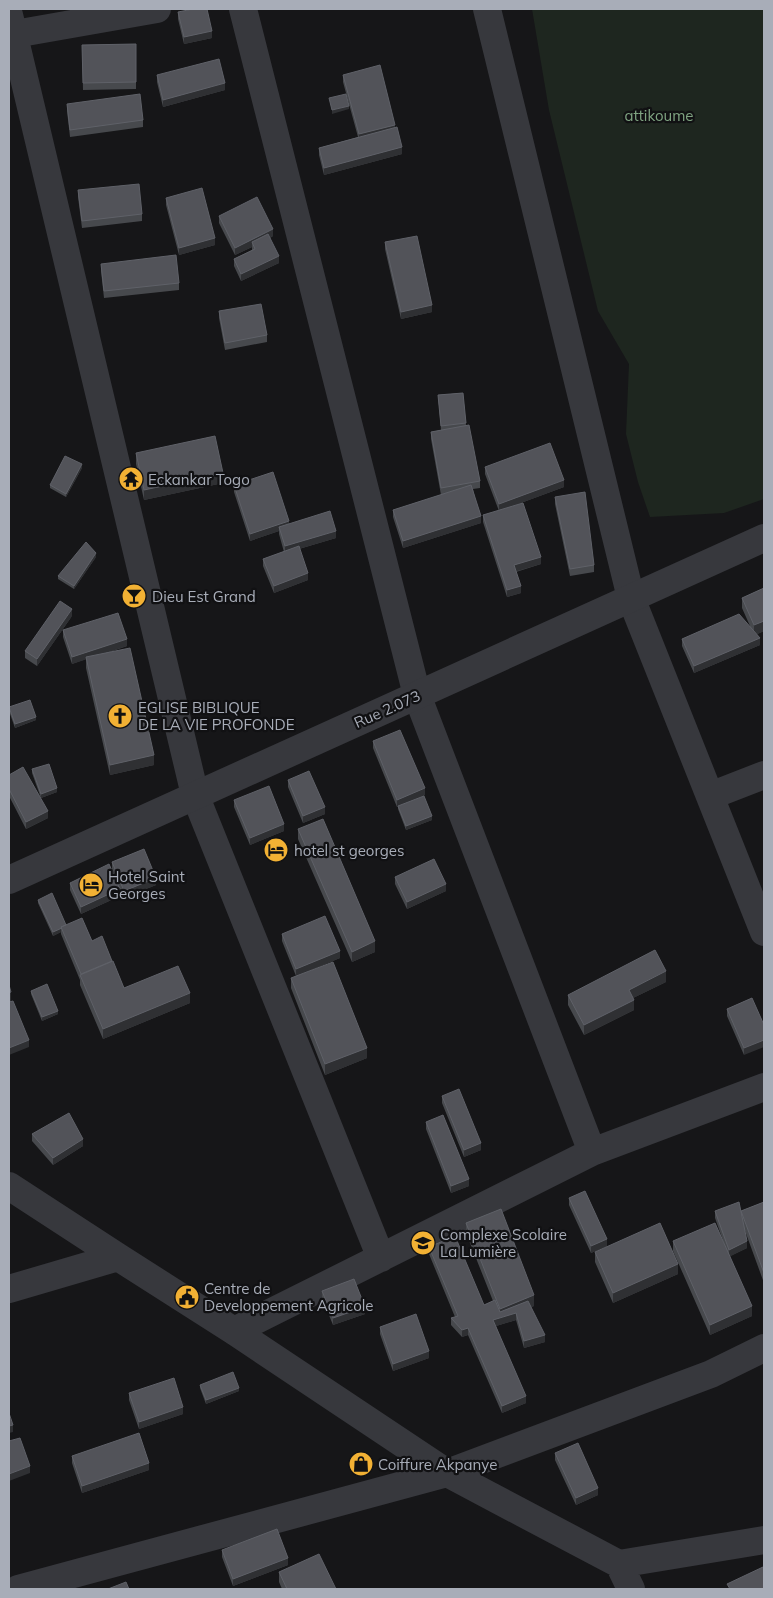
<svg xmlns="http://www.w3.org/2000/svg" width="773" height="1598" font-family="Mulish,sans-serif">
<rect width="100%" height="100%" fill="#161618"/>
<path fill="#1e261f" d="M532 9H764V499L724 513 650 517 638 482 626 434 629 364 598 311 549 110Z"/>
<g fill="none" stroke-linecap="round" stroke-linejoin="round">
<path stroke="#37383d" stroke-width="28" d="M243 9 417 695 592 1152
M487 9 631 598 764 932
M9 15 195 795 381 1258
M9 35 157 9
M710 796 764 775
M9 1186 118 1257 234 1331 447 1473 619 1564 631 1589
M9 1289 118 1257
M234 1331 592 1152 764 1087
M619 1564 764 1540
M18 1589 447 1473 711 1374 764 1348"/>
<path stroke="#37383d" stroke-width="28" d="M9 880 764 538"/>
</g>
<path fill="#47494d" d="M178 12 212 38 184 44 178 19Z
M136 44V89L83 90 82 45Z
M157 75 225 90 163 107 157 82Z
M343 75 395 127 402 154 324 175 319 155V148L358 137 343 82Z
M67 104 143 120V127L70 137 67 111Z
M78 190 142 214V221L82 228 78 197Z
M166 198 215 245 179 255 166 205Z
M219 216 273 236 270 238 279 263 241 281 234 266V259L252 250V247L235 255 219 223Z
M385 242 432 312 401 319 385 249Z
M101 264 179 283V290L104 298 101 271Z
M219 311 267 335V342L225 350 219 318Z
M463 393 466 425 480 481V488L473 489 481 523 403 548 393 517V510L441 495 431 439V432L441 430 438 395Z
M136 453 223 483 144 500 136 464Z
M485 467 564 487 510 507 541 564 516 572 521 593 507 597 483 522V515L499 511 485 474Z
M82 468 66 497 50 488V485Z
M234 485 289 524 336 538 299 549 308 580 274 593 263 566V559L284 552 279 534V531L250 541 234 492Z
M555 497 594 565V572L570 576 555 504Z
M96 557 74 589 58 579V576Z
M764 588V631L757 634 760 645 694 673 682 646V639L750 626 742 608V598Z
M72 616 37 666 25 658V651Z
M63 630 127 646 107 653 154 765 110 775 86 668V659L72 664 63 637Z
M9 707 36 720 15 728 9 711Z
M373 741 425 795 409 802 432 820 406 830 398 809V806L397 807 373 748Z
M32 769 57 792 41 798 32 773Z
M9 775 48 818 26 829 9 796Z
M288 780 325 814 303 823 288 787Z
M234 800 284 831 250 845 234 807Z
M298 829 375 952 352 962 298 839Z
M112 862 156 885 124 898 120 889V896L81 914 70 890V883L117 880 112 869Z
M395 877 446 891 407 909 395 884Z
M38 900 66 925 92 941 112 961 124 988 190 1003 103 1039 80 985V980L61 934V932L53 936 38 903Z
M282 934 340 958 296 976 282 941Z
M291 978 367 1058 325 1075 291 988Z
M666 982 633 998 634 1010 584 1035 568 1005V995Z
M31 991 58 1014 42 1021 31 994Z
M752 998 744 1055 727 1016V1009Z
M442 1096 481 1150 464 1157 442 1103Z
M426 1122 469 1186 451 1193 426 1129Z
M32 1134 83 1146 53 1165 32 1141Z
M569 1198 607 1246 591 1253 569 1205Z
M764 1202V1283L744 1228 747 1248 730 1256 752 1316 710 1335 673 1251V1241L725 1246 715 1218V1211L741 1215V1211Z
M466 1223 534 1306 531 1307 545 1342 524 1348 516 1320 496 1326 526 1403 502 1413 468 1335 462 1337 451 1325V1318L455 1317 429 1254V1247L484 1305 493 1301 466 1233Z
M595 1252 678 1274 613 1303 595 1262Z
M322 1291 365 1314 333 1325 322 1298Z
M380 1327 429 1358 393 1371 380 1334Z
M200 1385 239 1391 206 1404 200 1388Z
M129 1393 183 1414 139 1429 129 1400Z
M555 1453 598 1495 576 1505 555 1460Z
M72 1456 149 1470 82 1493 72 1463Z
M222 1550 288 1565 233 1586 222 1557Z
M279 1572 336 1589H282L279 1582Z"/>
<path fill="#2f3033" d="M212 31V38L184 44V37Z
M225 83V90L163 107V100Z
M349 106V109L332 114V110Z
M395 125V132L359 141V134Z
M402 147V154L324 175V168Z
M273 229V236L254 246 252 242V247L235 255V248Z
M215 238V245L179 255V248Z
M279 256V263L241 281V274Z
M432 305V312L401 319V312Z
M82 464V468L66 497V494Z
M223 473V483L144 500V490Z
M564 480V487L499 511V504Z
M481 516V523L403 548V541Z
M289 521V528L279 527V531L250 541V534Z
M336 531V538L285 553V546Z
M96 553V557L74 589V586Z
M541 557V564L514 572V565Z
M308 573V580L274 593V586Z
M521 586V593L507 597V590Z
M72 609V616L37 666V659Z
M764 621V631L754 636V625Z
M760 638V645L694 673V666Z
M127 639V646L72 664V657Z
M36 717V720L15 728V724Z
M154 755V765L110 775V765Z
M57 788V792L41 798V794Z
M425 788V795L397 807V800Z
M325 807V814L303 823V816Z
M48 811V818L26 829V822Z
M432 816V820L406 830V826Z
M284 824V831L250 845V838Z
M156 878V885L124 898V891Z
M446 884V891L407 909V902Z
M120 889V896L81 914V907Z
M61 928V932L53 936V932Z
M375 941V952L352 962V952Z
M340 951V958L296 976V969Z
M666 971V982L629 1000V990Z
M11 992V1005L9 1006V993Z
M190 993V1003L103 1039V1029Z
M634 1000V1010L584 1035V1025Z
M58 1011V1014L42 1021V1017Z
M29 1040V1047L9 1055V1048Z
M764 1040V1047L744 1055V1048Z
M367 1048V1058L325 1075V1064Z
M83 1139V1146L53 1165V1158Z
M481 1143V1150L464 1157V1150Z
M469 1179V1186L451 1193V1186Z
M607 1239V1246L591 1253V1246Z
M747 1241V1248L729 1257V1250Z
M678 1264V1274L613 1303V1293Z
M534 1295V1306L508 1316 516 1313V1320L493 1327V1320L500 1318V1309Z
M752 1306V1316L710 1335V1325Z
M365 1307V1314L333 1325V1318Z
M468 1328V1335L462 1337V1330Z
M545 1335V1342L524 1348V1341Z
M429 1351V1358L393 1371V1364Z
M239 1388V1391L206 1404V1400Z
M526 1396V1403L502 1413V1406Z
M183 1407V1414L139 1429V1422Z
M13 1425V1432L9 1433V1426Z
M149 1463V1470L82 1493V1486Z
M30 1466V1473L9 1481V1474Z
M598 1488V1495L576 1505V1498Z
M288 1558V1565L233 1586V1579Z"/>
<path fill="#525359" stroke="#5f6168" d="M193 9H207L212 31 184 37 178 12Z
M136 44V82L83 83 82 45Z
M219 59 225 83 163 100 157 75Z
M380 65 395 125 359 134 343 75Z
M140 94 143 120 70 130 67 104Z
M346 94 349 106 332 110 329 98Z
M397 127 402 147 324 168 319 148Z
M139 184 142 214 82 221 78 190Z
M202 188 215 238 179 248 166 198Z
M257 197 273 229 235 248 219 216Z
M268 234 279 256 241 274 234 259 255 249 252 242Z
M417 236 432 305 401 312 385 242Z
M176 255 179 283 104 291 101 264Z
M261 304 267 335 225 343 219 311Z
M463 393 466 423 441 426 438 395Z
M469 425 480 481 441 488 431 432Z
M215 436 223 473 144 490 136 453Z
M550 443 564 480 499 504 485 467Z
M65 456 82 464 66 494 50 485Z
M273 472 289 521 250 534 234 485Z
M471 485 481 516 403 541 393 510Z
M585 492 594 565 570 569 555 497Z
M523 503 541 557 514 565 521 586 507 590 483 515Z
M330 511 336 531 285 546 279 527Z
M86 542 96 553 74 586 58 576Z
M299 546 308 573 274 586 263 559Z
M764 588V621L754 625 742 598Z
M60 601 72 609 37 659 25 651Z
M118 613 127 639 72 657 63 630Z
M739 614 760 638 694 666 682 639Z
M130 648 154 755 110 765 86 657Z
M30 700 36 717 15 724 9 707Z
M400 730 425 788 397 800 373 741Z
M49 764 57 788 41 794 32 769Z
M23 767 48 811 26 822 9 789V775Z
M309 771 325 807 303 816 288 780Z
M269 786 284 824 250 838 234 800Z
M424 796 432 816 406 826 398 806Z
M323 819 375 941 352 952 298 829Z
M144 849 156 878 124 891 112 862Z
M434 859 446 884 407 902 395 877Z
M109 864 120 889 81 907 70 883Z
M52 893 66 925 61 927 62 928 53 932 38 900Z
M325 916 340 951 296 969 282 934Z
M82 918 92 941 102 936 112 961 81 974 61 927Z
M655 950 666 971 629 990 634 1000 584 1025 568 995Z
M113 961 124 988 178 966 190 993 103 1029 80 975Z
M333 962 367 1048 325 1064 291 978Z
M47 984 58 1011 42 1017 31 991Z
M9 985 11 992 9 993Z
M752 998 764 1025V1040L744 1048 727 1009Z
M13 1001 29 1040 9 1048V1002Z
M459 1089 481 1143 464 1150 442 1096Z
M69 1113 83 1139 53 1158 32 1134Z
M443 1115 469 1179 451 1186 426 1122Z
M585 1191 607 1239 591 1246 569 1198Z
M739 1202 747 1241 729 1250 715 1211Z
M764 1202V1273L741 1211Z
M501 1209 534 1295 500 1309 466 1223Z
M660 1223 678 1264 613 1293 595 1252Z
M715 1223 752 1306 710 1325 673 1241Z
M455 1236 484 1305 495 1300 500 1312 528 1301 545 1335 524 1341 516 1313 493 1320 526 1396 502 1406 468 1328 462 1330 451 1318 458 1316 429 1247Z
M354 1279 365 1307 333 1318 322 1291Z
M416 1314 429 1351 393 1364 380 1327Z
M233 1372 239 1388 206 1400 200 1385Z
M174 1378 183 1407 139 1422 129 1393Z
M9 1413 13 1425 9 1426Z
M139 1433 149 1463 82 1486 72 1456Z
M20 1438 30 1466 9 1474V1441Z
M578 1443 598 1488 576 1498 555 1453Z
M277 1529 288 1558 233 1579 222 1550Z
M319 1554 336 1589H287L279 1572Z
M763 1567 764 1570V1589H730L727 1584Z
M126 1582 129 1589H108Z"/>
<defs>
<symbol id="temple-disc" viewBox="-11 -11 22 22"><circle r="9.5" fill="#f2b134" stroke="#111113"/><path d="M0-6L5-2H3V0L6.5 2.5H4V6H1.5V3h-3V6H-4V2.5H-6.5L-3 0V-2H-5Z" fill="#111"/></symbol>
<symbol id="bar-disc" viewBox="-11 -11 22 22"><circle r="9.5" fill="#f2b134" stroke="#111113"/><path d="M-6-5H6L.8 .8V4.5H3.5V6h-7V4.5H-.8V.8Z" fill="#111"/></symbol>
<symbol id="church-disc" viewBox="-11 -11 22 22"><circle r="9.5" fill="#f2b134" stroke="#111113"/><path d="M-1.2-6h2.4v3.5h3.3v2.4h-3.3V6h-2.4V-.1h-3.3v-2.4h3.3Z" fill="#111"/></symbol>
<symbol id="hotel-disc" viewBox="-11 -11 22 22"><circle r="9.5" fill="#f2b134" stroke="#111113"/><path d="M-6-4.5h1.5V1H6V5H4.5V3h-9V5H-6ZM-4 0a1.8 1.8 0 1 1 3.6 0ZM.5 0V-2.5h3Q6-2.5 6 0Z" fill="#111"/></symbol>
<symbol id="school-disc" viewBox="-11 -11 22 22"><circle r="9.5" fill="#f2b134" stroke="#111113"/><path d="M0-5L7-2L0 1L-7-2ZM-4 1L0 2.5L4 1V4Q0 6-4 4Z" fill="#111"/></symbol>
<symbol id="civic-disc" viewBox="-11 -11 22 22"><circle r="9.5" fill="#f2b134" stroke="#111113"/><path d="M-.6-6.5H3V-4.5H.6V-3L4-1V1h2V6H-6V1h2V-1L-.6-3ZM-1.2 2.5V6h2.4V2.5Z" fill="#111"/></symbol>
<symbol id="shop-disc" viewBox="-11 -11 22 22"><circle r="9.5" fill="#f2b134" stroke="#111113"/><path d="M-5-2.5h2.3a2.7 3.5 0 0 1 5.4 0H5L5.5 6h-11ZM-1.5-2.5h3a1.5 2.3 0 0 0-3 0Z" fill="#111"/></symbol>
</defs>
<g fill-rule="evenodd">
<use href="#temple-disc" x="117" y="465" width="28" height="28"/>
<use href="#bar-disc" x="120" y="582" width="28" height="28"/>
<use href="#church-disc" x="106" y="702" width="28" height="28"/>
<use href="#hotel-disc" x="262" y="836" width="28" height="28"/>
<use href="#hotel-disc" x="77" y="871" width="28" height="28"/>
<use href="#school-disc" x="409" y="1229" width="28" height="28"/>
<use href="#civic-disc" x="173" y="1283" width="28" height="28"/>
<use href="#shop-disc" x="347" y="1450" width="28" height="28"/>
</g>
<g text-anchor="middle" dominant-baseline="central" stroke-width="4.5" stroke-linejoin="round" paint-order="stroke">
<g font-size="15" fill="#7fa381" stroke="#111113">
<text x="659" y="115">attikoume</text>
</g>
<g font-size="15" fill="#a8adb8" stroke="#111113" text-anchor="start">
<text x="148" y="479">Eckankar Togo</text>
<text x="152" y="596">Dieu Est Grand</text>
<text x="138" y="707">EGLISE BIBLIQUE<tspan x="138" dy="17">DE LA VIE PROFONDE</tspan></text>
<text x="294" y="850">hotel st georges</text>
<text x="108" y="876">Hotel Saint<tspan x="108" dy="17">Georges</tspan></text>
<text x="440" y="1234">Complexe Scolaire<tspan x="440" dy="17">La Lumière</tspan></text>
<text x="204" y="1288">Centre de<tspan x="204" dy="17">Developpement Agricole</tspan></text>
<text x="378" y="1464">Coiffure Akpanye</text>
</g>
<g font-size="15" fill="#a8adb8" stroke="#111113">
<text transform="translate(387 709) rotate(-24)">Rue 2.073</text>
</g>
</g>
<rect width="773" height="1598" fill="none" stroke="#a8adb8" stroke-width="20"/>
</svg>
